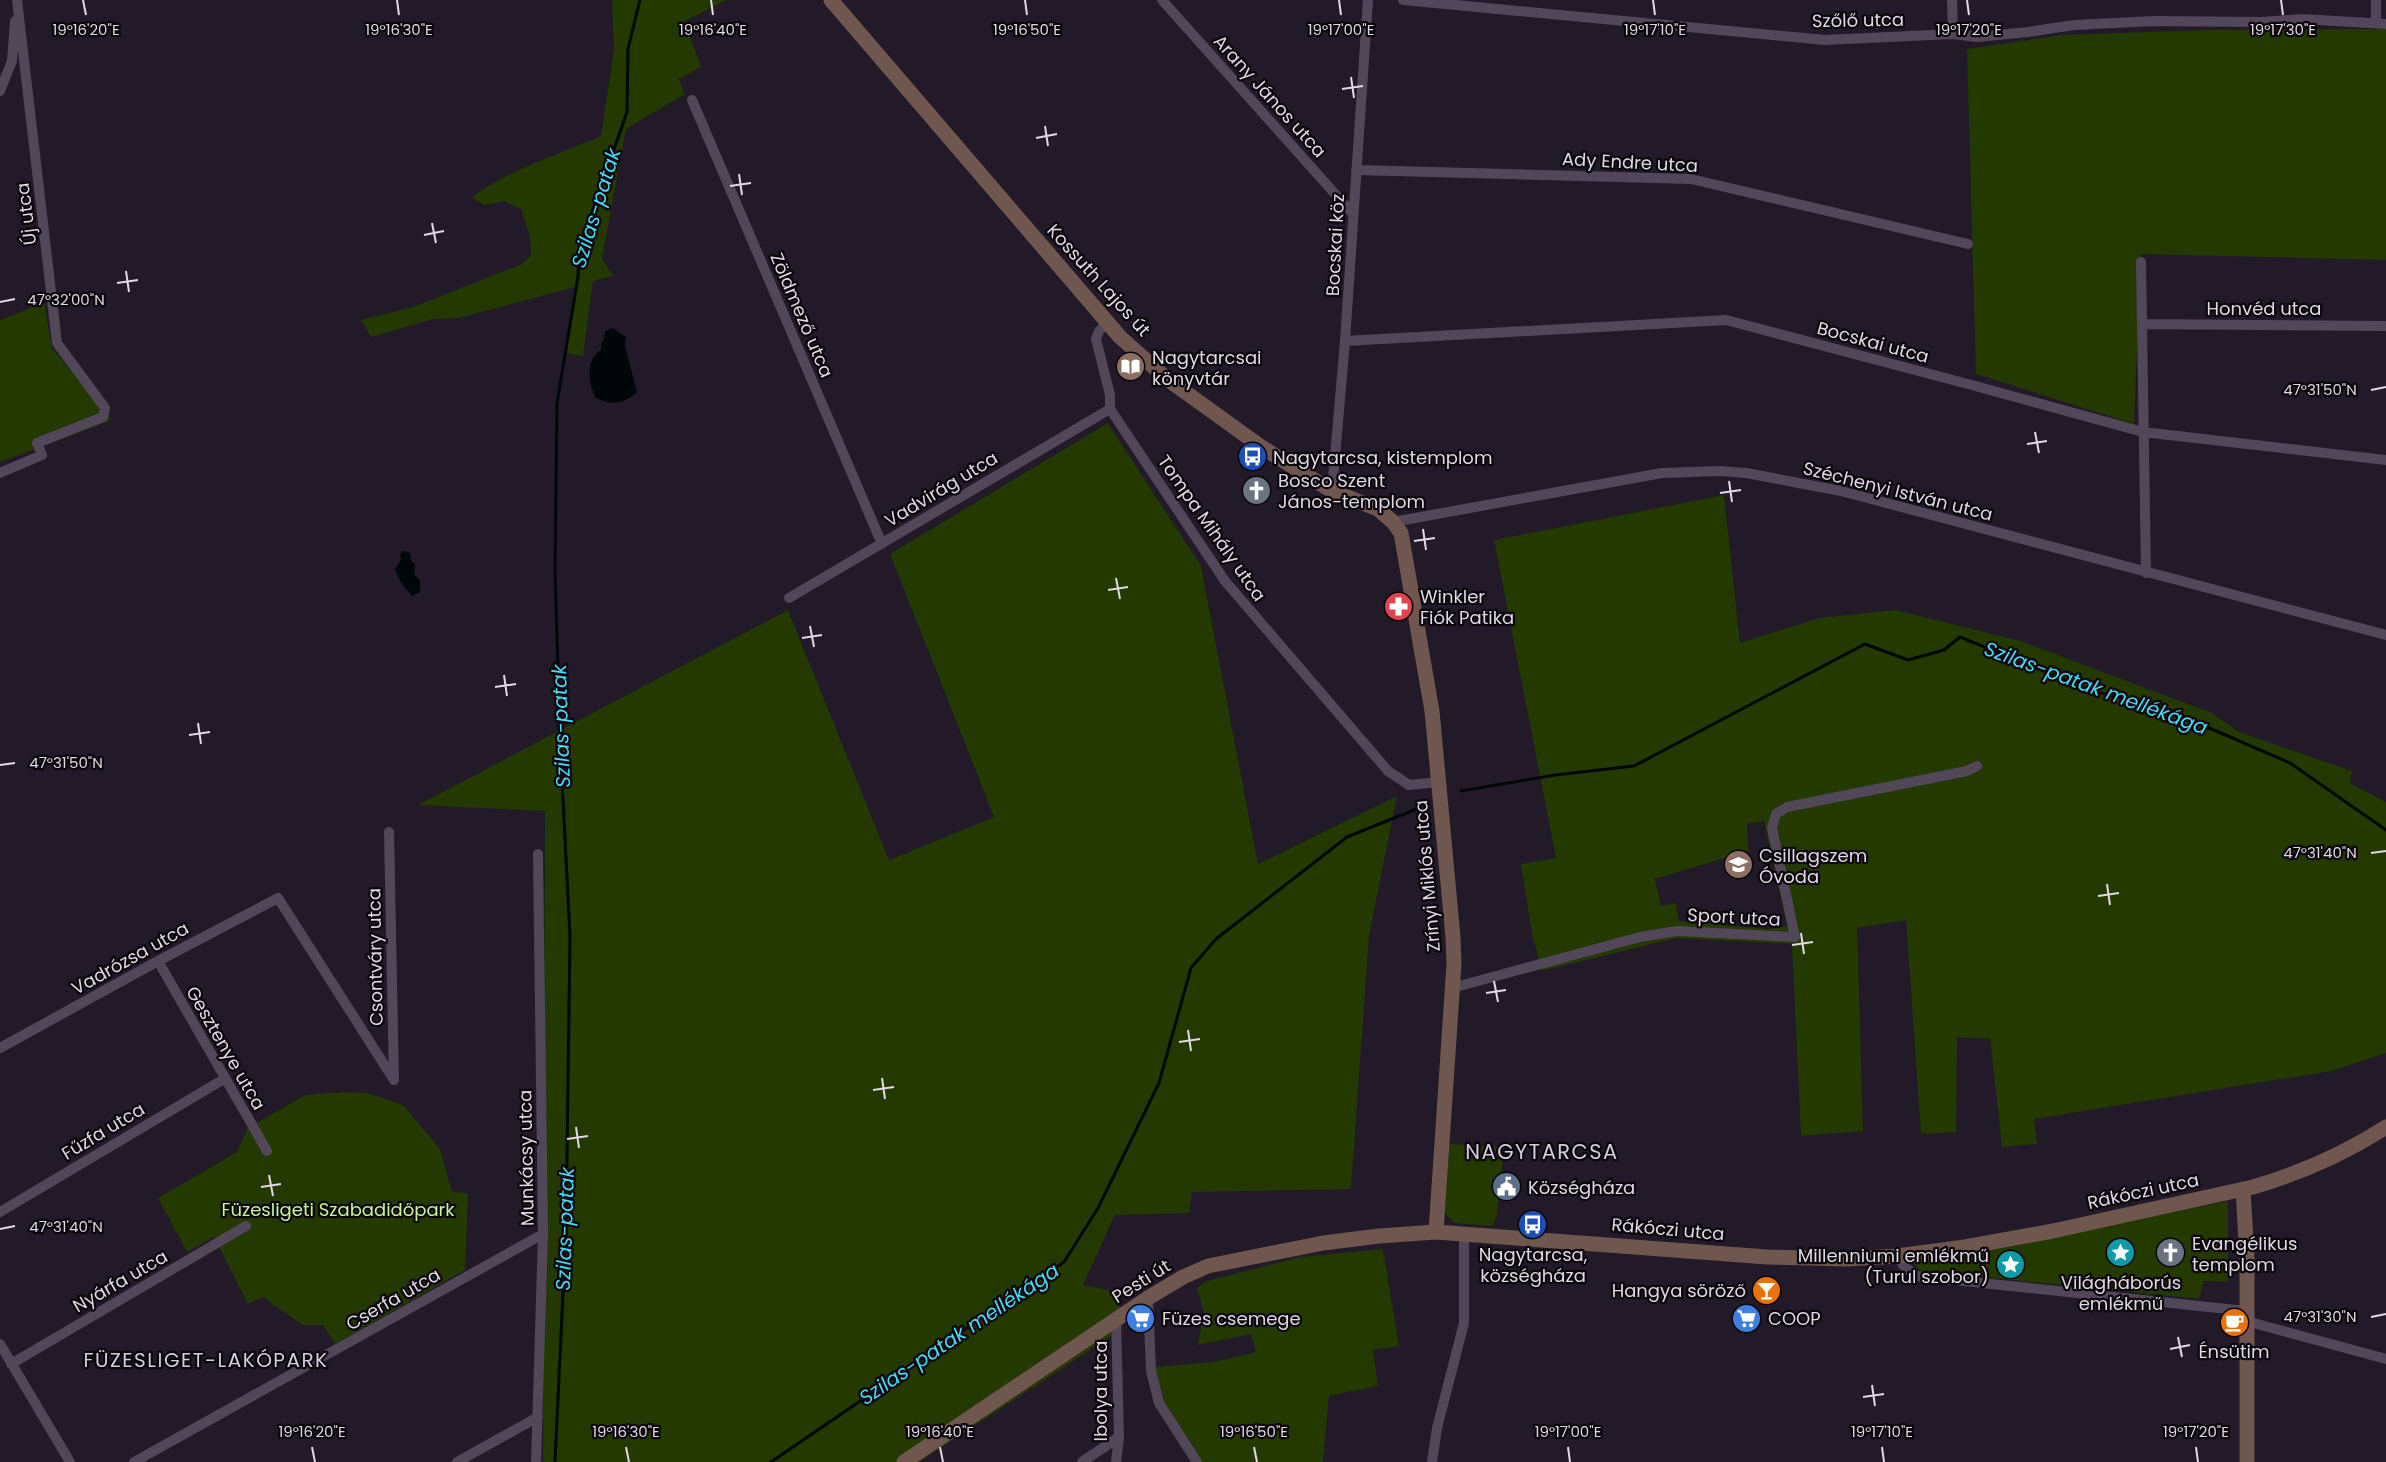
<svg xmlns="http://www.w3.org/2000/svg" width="2386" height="1462" font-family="Poppins,sans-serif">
<rect width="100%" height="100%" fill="#221a28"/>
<path fill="#243900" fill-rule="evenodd" d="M612 0H727L685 21 701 67 679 79 685 94 626 129 602 259 613 276 593 281 583 356 565 353 575 287 459 318 433 319 371 337 361 320 413 307 522 264 531 255 530 237 521 209 504 201 484 205 472 198C500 173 565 152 601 136L614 49Z
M2386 29V260L2141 254 2134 424 1976 374 1967 49 2062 35 2206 30Z
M43 295 52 348 112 420 0 462V320L28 309Z
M1108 423 1201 566 1258 864 1397 796 1369 936 1351 1189 1192 1192 1189 1213 1115 1215 1083 1285 1119 1292 1122 1329 919 1462H543L545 811 418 805 788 610 889 860 994 817 890 554Z
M1724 495 1740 643 1819 618 1895 610 2021 641 2212 713 2239 732 2352 771 2350 783 2386 802V1053L2332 1071 2034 1119 2037 1144 2002 1147 1990 1039 1957 1037 1956 1132 1921 1134 1906 920 1857 928 1863 1131 1801 1136 1792 944 1676 938 1542 971 1532 934 1521 864 1556 858 1494 540ZM1764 821 1787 926 1769 929 1679 921 1676 903 1661 906 1655 879 1748 851 1747 824Z
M343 1092 368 1093 403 1105 440 1149 452 1192 468 1193 465 1270 335 1344 323 1325H302L263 1297 248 1304 214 1237 187 1252 158 1198 237 1152 248 1128 305 1095Z
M1449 1144 1504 1147 1497 1216 1493 1226 1454 1223 1445 1213Z
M2228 1201V1282L2204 1281 2199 1299 1922 1271 1915 1266 1913 1261 1969 1254Z
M1383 1249 1399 1346 1373 1350 1378 1386 1329 1396 1323 1462H1199L1160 1401 1155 1367 1213 1362 1256 1352 1251 1334 1198 1345 1204 1313 1197 1288 1207 1281 1300 1257Z"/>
<path fill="#000709" d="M613 328 626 337 625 346 637 392C624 404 612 406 596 398 588 383 585 360 601 350V344L604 339 605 331Z
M404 551 410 553 411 560 415 565 414 574 420 581V592L412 596 402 584 395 570 401 559 400 553Z"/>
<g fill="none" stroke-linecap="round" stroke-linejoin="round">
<path stroke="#000709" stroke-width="3" d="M1461 791 1555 775 1634 766 1865 644 1908 660 1944 650 1960 637 2092 691 2145 703 2214 730 2290 763 2386 830
M555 1462 566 1230 570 936 561 760 555 573 557 403 578 277 579 250 627 112 628 49 640 0
M771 1462 1064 1262 1098 1208 1159 1083 1191 968 1216 939 1347 837 1419 808"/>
<path stroke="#514759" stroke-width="10" d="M1162 0 1353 214
M1403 0 1825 40 1953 34 1977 37 2028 32 2074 25 2154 21 2261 22 2302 19 2386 24
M1952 0 1953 34
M2376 0V23
M0 91 12 61 15 21
M692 100 882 544
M1356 170 1691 179 1968 244
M2141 262 2146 573
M1108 322 1099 331 1096 339 1110 395V409L1225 581 1388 771 1409 785 1439 782
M2142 324 2386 326
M1345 341 1726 320 1968 384 2143 432 2386 460
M0 473 42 455 37 443 103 417 105 408 57 343 17 0
M1332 491 1345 341 1368 0
M1393 522 1662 473 1720 471 1746 473 1841 491 2386 635
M789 598 1110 409
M389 832 394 1080
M158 961 267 1151
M1452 988 1640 937 1677 931 1795 937 1772 828 1776 814 1787 807 1967 771 1977 766
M0 1048 158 961 278 898 394 1080
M0 1212 224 1079
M1897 1256 1903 1265 1916 1276 2246 1311
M1148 1298 1151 1371 1159 1403 1197 1462
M2246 1321 2386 1359
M0 1344 70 1462
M11 1364 246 1226
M134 1462 543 1234
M457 1462 538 1417
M536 1462 543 1234 538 854
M1082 1462 1119 1437
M1116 1462 1119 1437 1116 1319
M1432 1462 1437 1428 1464 1323V1233"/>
<path stroke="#6f564e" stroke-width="15" d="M831 0 1120 337 1167 379 1263 448 1332 491 1378 509 1393 522 1401 533 1432 711 1453 937 1454 964 1436 1232
M2243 1189 2247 1258V1462
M904 1462 1148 1298 1183 1277 1208 1266 1323 1243 1379 1236 1436 1232 1767 1257 1847 1259 1897 1256 1965 1247 2053 1231 2253 1187C2301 1173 2344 1154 2386 1127"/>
</g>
<path fill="none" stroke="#dfd9e3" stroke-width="2" d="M83 0 86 15M397 0 399 15M711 0 713 15M1025 0 1027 15M1339 0 1341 15M1653 0 1655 15M1967 0 1969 15M2281 0 2283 15M1351 77 1354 98M1342 89 1363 86M1045 126 1048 146M1036 138 1057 134M739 174 742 195M730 186 751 183M432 223 436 243M424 235 444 231M126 271 129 292M117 283 138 280M0 302 15 299M2371 390 2386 387M2035 432 2039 453M2027 444 2047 441M1729 481 1732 502M1720 493 1741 490M1423 529 1426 550M1414 541 1435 538M1116 578 1120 599M1108 590 1128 587M810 626 814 647M802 638 822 635M504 675 507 696M495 687 516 684M198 723 201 744M189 735 210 732M0 765 15 763M2371 853 2386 851M2107 884 2110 905M2098 896 2119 893M1801 933 1804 954M1792 945 1813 942M1494 981 1498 1002M1486 993 1506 990M1188 1030 1191 1051M1179 1042 1200 1039M882 1078 885 1099M873 1090 894 1087M576 1127 579 1148M567 1139 588 1136M269 1175 273 1196M261 1187 281 1184M0 1229 15 1226M2371 1317 2386 1314M2178 1337 2182 1357M2170 1349 2190 1345M1872 1385 1875 1406M1863 1397 1884 1394M312 1447 315 1462M626 1447 629 1462M940 1447 943 1462M1254 1447 1257 1462M1568 1447 1570 1462M1882 1447 1884 1462M2196 1447 2198 1462"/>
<defs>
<symbol id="library-disc" viewBox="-11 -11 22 22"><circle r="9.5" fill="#8d6e63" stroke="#0a060c"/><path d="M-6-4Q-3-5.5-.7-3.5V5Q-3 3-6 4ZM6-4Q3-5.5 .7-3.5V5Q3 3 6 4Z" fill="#fff"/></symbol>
<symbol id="bus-disc" viewBox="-11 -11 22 22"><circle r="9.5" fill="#1a4fb4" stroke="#0a060c"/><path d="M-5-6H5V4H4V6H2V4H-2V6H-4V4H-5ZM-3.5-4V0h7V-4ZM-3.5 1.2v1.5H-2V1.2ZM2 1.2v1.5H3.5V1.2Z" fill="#fff"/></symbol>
<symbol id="church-disc" viewBox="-11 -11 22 22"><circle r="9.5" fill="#6b7280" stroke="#0a060c"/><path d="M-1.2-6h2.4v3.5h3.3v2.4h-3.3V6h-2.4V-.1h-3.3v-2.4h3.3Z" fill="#fff"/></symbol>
<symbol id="pharmacy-disc" viewBox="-11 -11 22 22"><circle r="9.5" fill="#e0444e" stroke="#0a060c"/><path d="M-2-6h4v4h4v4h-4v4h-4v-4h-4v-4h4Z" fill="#fff"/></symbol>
<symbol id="school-disc" viewBox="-11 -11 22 22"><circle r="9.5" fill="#8d6e63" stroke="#0a060c"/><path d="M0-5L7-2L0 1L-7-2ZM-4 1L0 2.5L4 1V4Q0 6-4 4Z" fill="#fff"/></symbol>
<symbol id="civic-disc" viewBox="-11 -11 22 22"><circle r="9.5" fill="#5c6f8a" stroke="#0a060c"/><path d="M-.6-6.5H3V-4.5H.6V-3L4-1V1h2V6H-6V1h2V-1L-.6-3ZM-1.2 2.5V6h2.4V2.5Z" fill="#fff"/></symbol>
<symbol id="sight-disc" viewBox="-11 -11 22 22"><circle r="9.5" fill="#0f9aa8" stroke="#0a060c"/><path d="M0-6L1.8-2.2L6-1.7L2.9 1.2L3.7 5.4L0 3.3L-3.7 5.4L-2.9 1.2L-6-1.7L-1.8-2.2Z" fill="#fff"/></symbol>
<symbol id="bar-disc" viewBox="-11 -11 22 22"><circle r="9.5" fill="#e8710a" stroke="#0a060c"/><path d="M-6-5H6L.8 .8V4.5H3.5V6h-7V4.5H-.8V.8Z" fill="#fff"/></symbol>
<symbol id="supermarket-disc" viewBox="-11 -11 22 22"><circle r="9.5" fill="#3f7fe0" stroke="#0a060c"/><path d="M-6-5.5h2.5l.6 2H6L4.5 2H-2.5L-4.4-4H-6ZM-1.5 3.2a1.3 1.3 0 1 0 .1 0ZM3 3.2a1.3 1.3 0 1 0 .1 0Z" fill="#fff"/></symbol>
<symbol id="cafe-disc" viewBox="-11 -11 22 22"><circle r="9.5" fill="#e8710a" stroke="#0a060c"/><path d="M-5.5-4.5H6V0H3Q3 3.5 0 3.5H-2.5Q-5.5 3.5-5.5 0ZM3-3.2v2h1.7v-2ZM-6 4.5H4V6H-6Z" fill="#fff"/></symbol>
</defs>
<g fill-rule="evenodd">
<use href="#library-disc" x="1114" y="350" width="33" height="33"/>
<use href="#bus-disc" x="1236" y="440" width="33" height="33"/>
<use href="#church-disc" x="1240" y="474" width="33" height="33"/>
<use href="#pharmacy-disc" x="1382" y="590" width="33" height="33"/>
<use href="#school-disc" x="1722" y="848" width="33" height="33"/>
<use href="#civic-disc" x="1490" y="1170" width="33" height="33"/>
<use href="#bus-disc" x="1516" y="1208" width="33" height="33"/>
<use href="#sight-disc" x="2104" y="1236" width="33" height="33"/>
<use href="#church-disc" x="2154" y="1236" width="33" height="33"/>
<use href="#sight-disc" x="1994" y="1248" width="33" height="33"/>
<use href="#bar-disc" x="1750" y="1274" width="33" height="33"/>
<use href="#supermarket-disc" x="1124" y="1302" width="33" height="33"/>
<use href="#supermarket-disc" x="1730" y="1302" width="33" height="33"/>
<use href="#cafe-disc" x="2218" y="1306" width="33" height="33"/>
</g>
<g text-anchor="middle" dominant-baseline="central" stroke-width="4.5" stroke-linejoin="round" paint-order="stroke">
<g font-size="18" fill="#dfd9e3" stroke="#0a060c">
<text transform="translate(1858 20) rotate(-1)">Szőlő utca</text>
<text transform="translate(1270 96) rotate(48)">Arany János utca</text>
<text transform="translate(1630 162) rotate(3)">Ady Endre utca</text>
<text transform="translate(26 214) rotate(-97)">Új utca</text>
<text transform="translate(1335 245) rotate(-87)">Bocskai köz</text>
<text transform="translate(1099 280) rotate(48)">Kossuth Lajos út</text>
<text x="2264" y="308">Honvéd utca</text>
<text transform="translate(802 315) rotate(67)">Zöldmező utca</text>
<text transform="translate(1873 342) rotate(15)">Bocskai utca</text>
<text transform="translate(941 489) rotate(-31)">Vadvirág utca</text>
<text transform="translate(1898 491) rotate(14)">Széchenyi István utca</text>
<text transform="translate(1212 528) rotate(55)">Tompa Mihály utca</text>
<text transform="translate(1427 876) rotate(-95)">Zrínyi Miklós utca</text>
<text transform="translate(1734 917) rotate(3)">Sport utca</text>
<text transform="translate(375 957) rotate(-91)">Csontváry utca</text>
<text transform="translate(130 958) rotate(-29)">Vadrózsa utca</text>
<text transform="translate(226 1048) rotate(60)">Gesztenye utca</text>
<text transform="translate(103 1131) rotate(-31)">Fűzfa utca</text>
<text transform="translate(526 1158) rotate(-91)">Munkácsy utca</text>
<text transform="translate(2143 1191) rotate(-12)">Rákóczi utca</text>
<text transform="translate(1668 1229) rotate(5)">Rákóczi utca</text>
<text transform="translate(120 1281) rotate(-30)">Nyárfa utca</text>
<text transform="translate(1141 1281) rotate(-32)">Pesti út</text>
<text transform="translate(393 1299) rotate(-30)">Cserfa utca</text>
<text transform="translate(1100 1391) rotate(-90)">Ibolya utca</text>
</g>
<g font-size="18" fill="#dfd9e3" stroke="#0a060c" text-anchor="start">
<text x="1152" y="357">Nagytarcsai<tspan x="1152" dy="21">könyvtár</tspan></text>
<text x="1273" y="457">Nagytarcsa, kistemplom</text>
<text x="1278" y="480">Bosco Szent<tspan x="1278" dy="21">János-templom</tspan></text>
<text x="1420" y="596">Winkler<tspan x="1420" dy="21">Fiók Patika</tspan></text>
<text x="1759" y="855">Csillagszem<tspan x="1759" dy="21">Óvoda</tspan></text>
<text x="1528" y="1187">Községháza</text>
<text x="2192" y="1243">Evangélikus<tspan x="2192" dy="21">templom</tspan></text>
<text x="1533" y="1254" text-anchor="middle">Nagytarcsa,<tspan x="1533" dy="21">községháza</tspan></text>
<text x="1989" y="1255" text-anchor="end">Millenniumi emlékmű<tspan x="1989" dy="21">(Turul szobor)</tspan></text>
<text x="2121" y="1282" text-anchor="middle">Világháborús<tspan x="2121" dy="21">emlékmű</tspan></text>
<text x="1746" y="1290" text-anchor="end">Hangya söröző</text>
<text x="1162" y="1318">Füzes csemege</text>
<text x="1768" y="1318">COOP</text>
<text x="2234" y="1351" text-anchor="middle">Énsütim</text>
</g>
<g font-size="18" fill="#c8f399" stroke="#0a060c">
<text x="338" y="1209">Füzesligeti Szabadidőpark</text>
</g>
<g font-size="20" font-style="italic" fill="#4bd8f7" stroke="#0a060c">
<text transform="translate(596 208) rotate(-73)">Szilas-patak</text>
<text transform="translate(2096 688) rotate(20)">Szilas-patak mellékága</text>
<text transform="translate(561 726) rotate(-92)">Szilas-patak</text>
<text transform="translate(565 1229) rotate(-88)">Szilas-patak</text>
<text transform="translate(959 1334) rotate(-34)">Szilas-patak mellékága</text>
</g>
<g font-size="20" letter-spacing="1.5" fill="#d7cbe0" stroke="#0a060c">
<text x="206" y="1360">FÜZESLIGET-LAKÓPARK</text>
</g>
<g font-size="21" letter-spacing="1.5" fill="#d7cbe0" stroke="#0a060c">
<text x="1542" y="1151">NAGYTARCSA</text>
</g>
</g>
<g font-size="15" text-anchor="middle" fill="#dfd9e3" stroke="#0a060c" stroke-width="4.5" stroke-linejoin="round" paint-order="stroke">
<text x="2283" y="35">19°17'30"E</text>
<text x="86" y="35">19°16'20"E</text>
<text x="399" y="35">19°16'30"E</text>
<text x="713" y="35">19°16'40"E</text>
<text x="1027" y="35">19°16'50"E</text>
<text x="1341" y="35">19°17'00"E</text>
<text x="1655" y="35">19°17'10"E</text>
<text x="1969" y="35">19°17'20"E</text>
<text x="66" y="305">47°32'00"N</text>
<text x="2320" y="395">47°31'50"N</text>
<text x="66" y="768">47°31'50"N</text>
<text x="2320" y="858">47°31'40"N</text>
<text x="66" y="1232">47°31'40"N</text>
<text x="2320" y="1322">47°31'30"N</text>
<text x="312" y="1437">19°16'20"E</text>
<text x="626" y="1437">19°16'30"E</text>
<text x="940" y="1437">19°16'40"E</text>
<text x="1254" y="1437">19°16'50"E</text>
<text x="1568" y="1437">19°17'00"E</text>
<text x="1882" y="1437">19°17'10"E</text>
<text x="2196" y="1437">19°17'20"E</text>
</g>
</svg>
